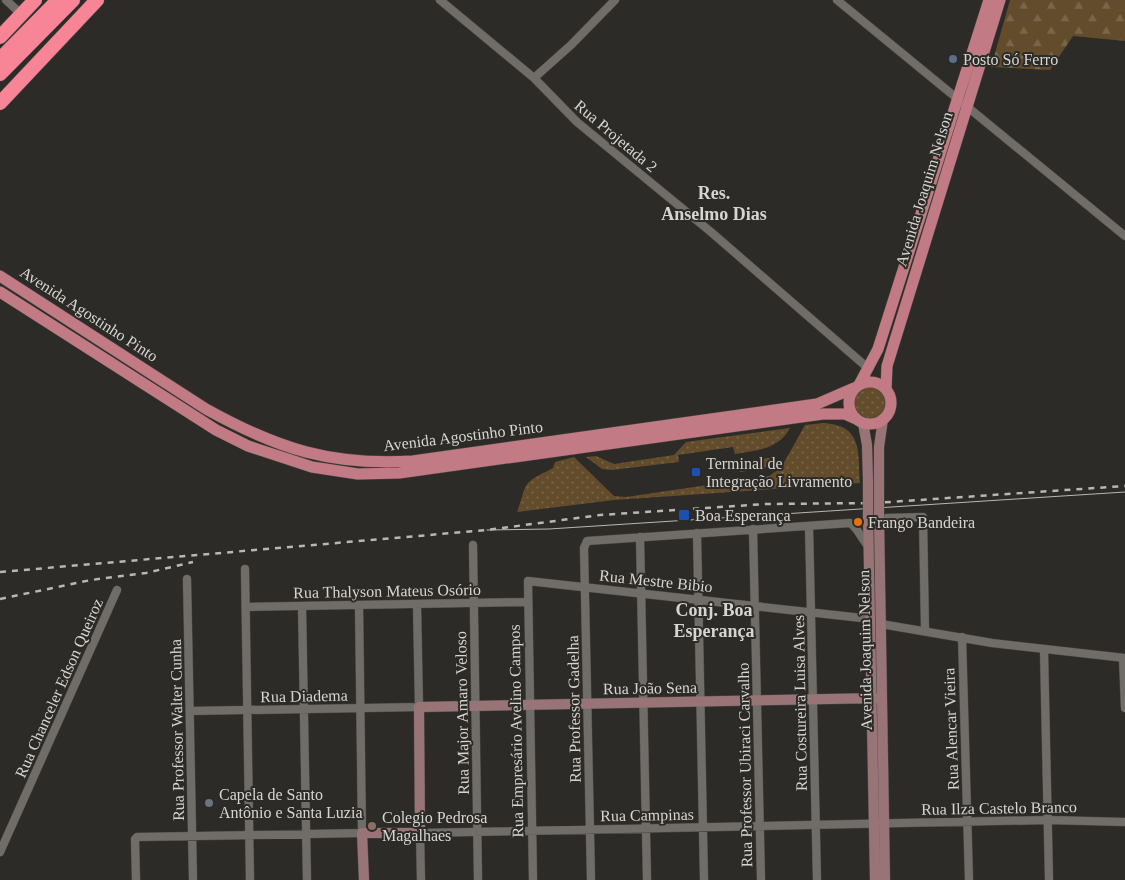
<svg xmlns="http://www.w3.org/2000/svg" width="1125" height="880" font-family="Georgia,serif">
<defs>
<pattern id="grass-dots" width="8" height="8" patternUnits="userSpaceOnUse" patternTransform="scale(1.25)"><rect width="8" height="8" fill="#634c2b"/><path d="M2 2h.1M6 6h.1" fill="none" stroke="#796549" stroke-width="1.8" stroke-linecap="round"/></pattern>
<pattern id="forest-firs" width="22" height="20" patternUnits="userSpaceOnUse" patternTransform="scale(1.25)"><rect width="22" height="20" fill="#634c2b"/><path d="M5 1l3.5 6h-7zM16 11l3.5 6h-7z" fill="#796549"/></pattern>
</defs>
<rect width="100%" height="100%" fill="#2d2b27"/>
<path fill="url(#grass-dots)" d="M852 403a18 18 0 1 1 36 0a18 18 0 1 1-36 0Z
M823 423C863 425 858 452 860 483L614 500 517 512C520 505 523 491 526 486 531 477 545 473 553 468L555 462 574 457 614 496 626 497 769 476 781 468 805 425Z
M790 428C778 450 757 450 735 454L733 447 678 455 679 462 612 470 602 469 586 457 596 456 614 464 674 455 686 442Z
M769 458 773 461 765 468 740 472 738 462Z"/>
<path fill="url(#forest-firs)" d="M1010 0H1125V41L1073 36 1050 70 991 67Z"/>
<g fill="none" stroke-linecap="round" stroke-linejoin="round">
<defs>
<path id="street" d="M6 0 21 14
M440 0 534 78 577 122 711 232 869 369
M837 0 1125 236
M534 78 571 45 615 0
M886 518 923 517 925 630
M809 526 817 880
M753 529 761 880
M697 533 704 880
M640 537 647 880
M473 545 478 880
M245 569 250 880
M187 579 193 880
M302 606 307 880
M246 607 528 602
M881 624 992 643 1125 658
M962 637 969 880
M1044 650 1049 880
M1123 658 1125 708
M190 711 419 707 417 604
M0 852 117 590
M136 880 135 839 137 837 362 833 359 605
M421 880 420 833 1048 820 1125 822
M533 880 528 581 871 619
M591 880 584 548 587 541 850 523C858 528 862 540 869 547"/>
<path id="secondary" d="M863 423 867 445 868 481
M879 481V447L883 419
M868 516 875 880
M879 516 885 880
M364 880 362 833H420L419 707 881 698"/>
<path id="primary" d="M0 276 206 409C278 449 331 466 413 461L817 404 854 388
M0 292 216 430 248 446 312 467 358 474 399 473 823 414H845L856 419
M849 403a21 21 0 1 1 42 0a21 21 0 1 1-42 0Z
M860 383 878 349 989 0
M886 389 887 366 1000 0"/>
<path id="highway" d="M0 37 35 0
M0 59 58 0
M0 74 73 0
M0 103 97 0"/>
</defs>
<use href="#street" stroke="#4c4946" stroke-width="9"/>
<use href="#secondary" stroke="#4c4946" stroke-width="11"/>
<use href="#primary" stroke="#4c4946" stroke-width="12"/>
<use href="#highway" stroke="#4c4946" stroke-width="15"/>
<use href="#street" stroke="#706d69" stroke-width="8"/>
<use href="#secondary" stroke="#997476" stroke-width="10"/>
<use href="#primary" stroke="#c27b84" stroke-width="11"/>
<use href="#highway" stroke="#f88596" stroke-width="14"/>
<path stroke="#b8b7b4" stroke-width="1" d="M487 530 549 529 1125 492"/>
<path stroke="#b8b7b4" stroke-width="2.5" stroke-dasharray="6 6" stroke-linecap="butt" d="M0 572 487 530 600 515 766 504 875 503 1125 486
M0 599 91 580 146 573 193 562"/>
<defs>
<path id="secondary-bridge" d="M868 481V516
M879 481V516"/>
</defs>
<use href="#secondary-bridge" stroke="#4c4946" stroke-width="11" stroke-linecap="butt"/>
<use href="#secondary-bridge" stroke="#997476" stroke-width="10"/>
</g>
<circle fill="#5c6f8a" stroke="#2d2b27" stroke-width="2" cx="953" cy="59" r="5"/>
<g fill="#1a4fb4" stroke="#2d2b27" stroke-width="2">
<rect x="691" y="467" width="10" height="10" rx="2.5"/>
<rect x="678" y="509" width="12" height="12" rx="2.5"/>
</g>
<circle fill="#e8710a" stroke="#2d2b27" stroke-width="2" cx="858" cy="522" r="5"/>
<circle fill="#6b7280" stroke="#2d2b27" stroke-width="2" cx="209" cy="803" r="5"/>
<circle fill="#8d6e63" stroke="#2d2b27" stroke-width="2" cx="372" cy="826" r="5"/>
<g text-anchor="middle" dominant-baseline="central" stroke-width="4" stroke-linejoin="round" paint-order="stroke">
<g font-size="16" fill="#d6d5d2" stroke="#2d2b27" text-anchor="start">
<text x="963" y="59">Posto Só Ferro</text>
<text x="706" y="463">Terminal de<tspan x="706" dy="18">Integração Livramento</tspan></text>
<text x="695" y="515">Boa Esperança</text>
<text x="868" y="522">Frango Bandeira</text>
<text x="219" y="794">Capela de Santo<tspan x="219" dy="18">Antônio e Santa Luzia</tspan></text>
<text x="382" y="817">Colegio Pedrosa<tspan x="382" dy="18">Magalhaes</tspan></text>
</g>
<g font-size="16" fill="#d6d5d2" stroke="#2d2b27">
<text transform="translate(616 136) rotate(40)">Rua Projetada 2</text>
<text transform="translate(924 189) rotate(-73)">Avenida Joaquim Nelson</text>
<text transform="translate(89 314) rotate(33)">Avenida Agostinho Pinto</text>
<text transform="translate(463 436) rotate(-7)">Avenida Agostinho Pinto</text>
<text transform="translate(656 581) rotate(6)">Rua Mestre Bibio</text>
<text transform="translate(387 591) rotate(-1)">Rua Thalyson Mateus Osório</text>
<text transform="translate(865 650) rotate(-91)">Avenida Joaquim Nelson</text>
<text transform="translate(59 688) rotate(-66)">Rua Chanceler Edson Queiroz</text>
<text transform="translate(650 688) rotate(-1)">Rua João Sena</text>
<text transform="translate(304 696) rotate(-1)">Rua Diadema</text>
<text transform="translate(800 703) rotate(-91)">Rua Costureira Luisa Alves</text>
<text transform="translate(574 709) rotate(-91)">Rua Professor Gadelha</text>
<text transform="translate(462 713) rotate(-91)">Rua Major Amaro Veloso</text>
<text transform="translate(951 729) rotate(-92)">Rua Alencar Vieira</text>
<text transform="translate(177 730) rotate(-91)">Rua Professor Walter Cunha</text>
<text transform="translate(516 731) rotate(-91)">Rua Empresário Avelino Campos</text>
<text transform="translate(745 765) rotate(-91)">Rua Professor Ubiraci Carvalho</text>
<text transform="translate(999 808) rotate(-1)">Rua Ilza Castelo Branco</text>
<text transform="translate(647 815) rotate(-1)">Rua Campinas</text>
</g>
<g font-size="18" font-weight="bold" fill="#d6d5d2" stroke="#2d2b27">
<text x="714" y="193">Res.<tspan x="714" dy="21">Anselmo Dias</tspan></text>
<text x="714" y="610">Conj. Boa<tspan x="714" dy="21">Esperança</tspan></text>
</g>
</g>
</svg>
